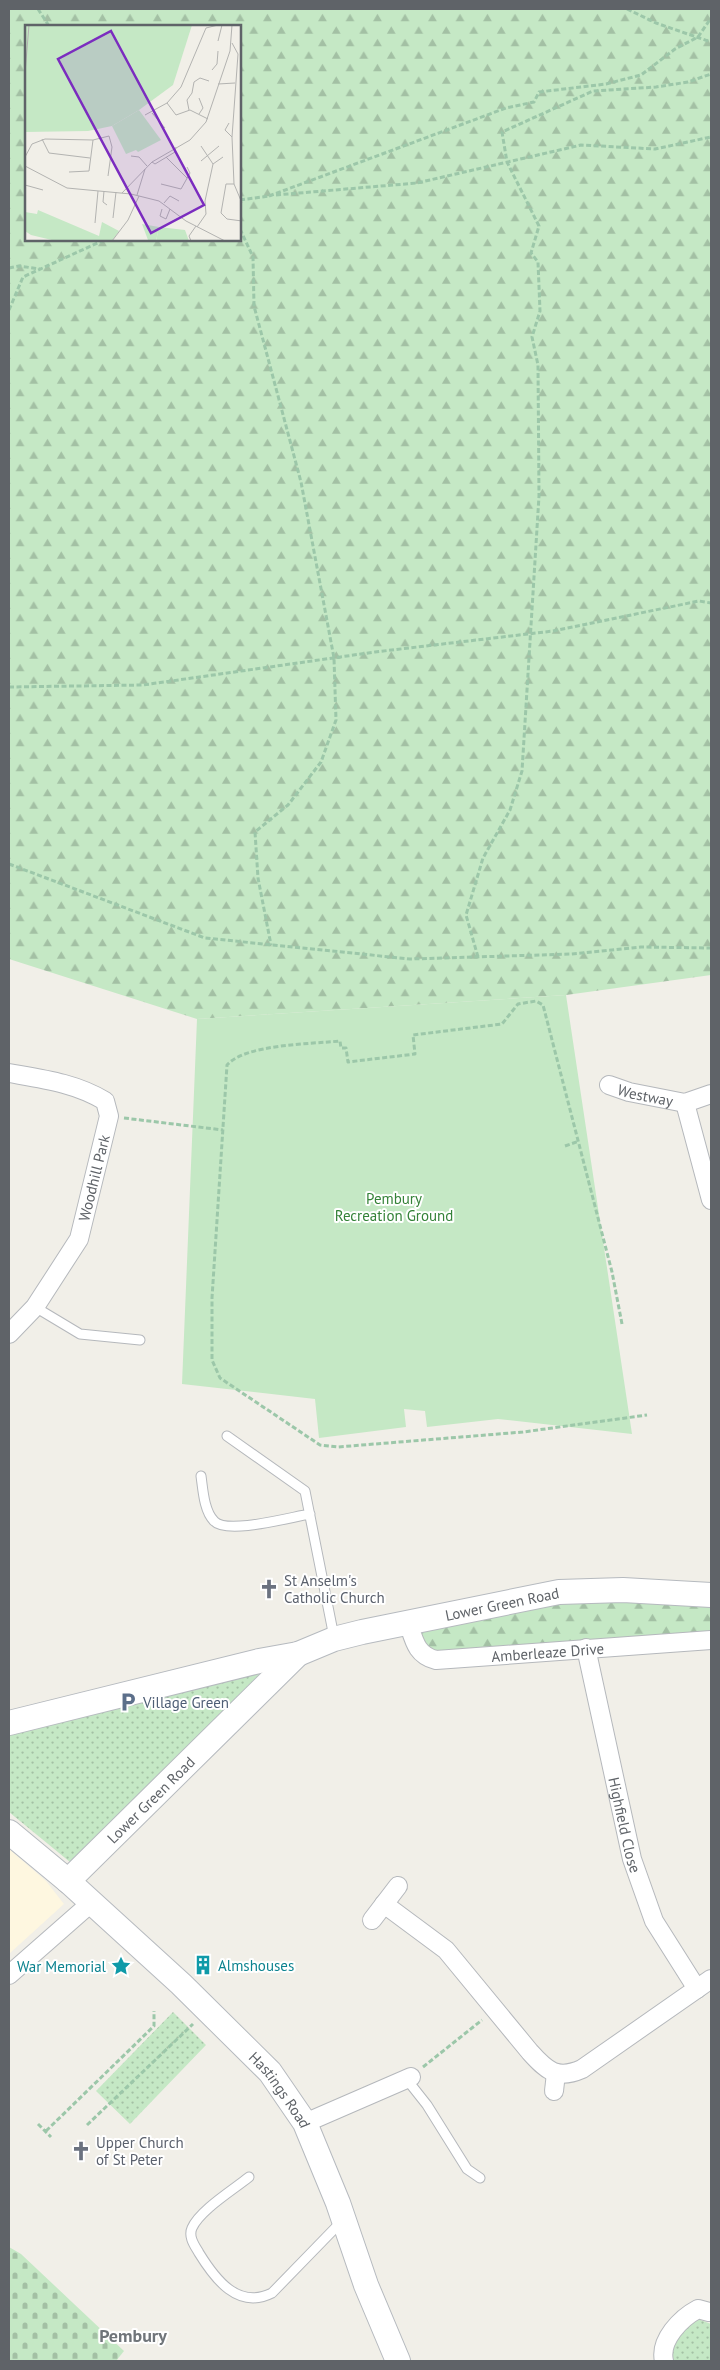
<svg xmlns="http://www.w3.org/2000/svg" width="720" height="2370" font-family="'PT Sans',sans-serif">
<defs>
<pattern id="grass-dots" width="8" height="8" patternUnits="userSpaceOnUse" patternTransform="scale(1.25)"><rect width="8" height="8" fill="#c5e8c5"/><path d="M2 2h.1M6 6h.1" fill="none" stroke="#a3c0a4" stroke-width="1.8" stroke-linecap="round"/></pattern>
<pattern id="forest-firs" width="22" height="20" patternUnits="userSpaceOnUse" patternTransform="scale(1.25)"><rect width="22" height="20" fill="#c5e8c5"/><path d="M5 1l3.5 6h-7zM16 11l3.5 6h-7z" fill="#a3c0a4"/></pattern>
<pattern id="cemetery-stones" width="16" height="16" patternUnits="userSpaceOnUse" patternTransform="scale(1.25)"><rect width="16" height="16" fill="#c5e8c5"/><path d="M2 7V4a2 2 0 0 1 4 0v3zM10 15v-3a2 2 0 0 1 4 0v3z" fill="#a3c0a4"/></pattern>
</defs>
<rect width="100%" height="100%" fill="#f1efe8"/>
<path fill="#fef7e0" d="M9 1849 46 1881 64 1904 9 1954Z"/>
<path fill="url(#grass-dots)" d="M260 1671 264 1679 70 1862 9 1812V1735Z
M173 2012 206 2045 130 2124 96 2091Z
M693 2317 711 2324V2361H671C671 2342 680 2331 693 2317Z"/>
<path fill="url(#forest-firs)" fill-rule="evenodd" d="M9 9H711V975L566 995 197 1019 9 959ZM26 26H240V240H26Z
M559 1592 711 1595V1640L436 1660 408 1622Z"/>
<path fill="url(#cemetery-stones)" d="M9 2247 21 2254 124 2351 116 2361H9Z"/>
<path fill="#c5e8c5" d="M566 995 632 1434 498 1419 427 1427 425 1411 404 1409 406 1427 319 1438 315 1399 182 1384 197 1019Z"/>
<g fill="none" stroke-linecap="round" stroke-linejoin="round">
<defs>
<path id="lane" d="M35 1307 80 1334 140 1340
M227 1436 305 1491 334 1637
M201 1476C203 1490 204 1511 214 1521 227 1535 291 1517 310 1514
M411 2077 408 2081 427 2105 467 2169 480 2178
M249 2177C233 2190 200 2210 192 2228 188 2237 195 2246 199 2253 215 2279 238 2310 272 2293L342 2221"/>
<g id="street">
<path d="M9 1073C43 1079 75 1083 105 1101L109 1116 79 1239 35 1307 9 1334"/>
<path id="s1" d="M609 1085 629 1092 685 1103 711 1094"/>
<path d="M685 1103 711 1200"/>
<path id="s2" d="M408 1622C414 1640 416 1655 436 1660L711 1640"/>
<path id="s3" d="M586 1648 632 1859 654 1921 697 1989"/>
<path d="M384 1904 446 1950 530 2052C547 2071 557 2080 582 2069L711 1979"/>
<path d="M372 1920 398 1886"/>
<path d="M9 1975 91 1903"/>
<path d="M554 2091 556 2073"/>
<path d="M305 2123 411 2077"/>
<path d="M664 2361C659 2340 681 2318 698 2309L709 2312"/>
</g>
<g id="secondary">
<path id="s4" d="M9 1723 259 1661 298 1654 334 1639 362 1632 559 1592 623 1590 711 1595"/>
<path id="s5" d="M9 1832 68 1881 181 1984 270 2072 305 2123 338 2203 366 2285 398 2361"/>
<path id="s6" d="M68 1881 298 1654"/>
</g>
</defs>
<use href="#lane" stroke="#b5b8bc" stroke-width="11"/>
<use href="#street" stroke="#b5b8bc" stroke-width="20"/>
<use href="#secondary" stroke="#b6babf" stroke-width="26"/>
<path stroke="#9cc7a9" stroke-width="3" stroke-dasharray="5 2.5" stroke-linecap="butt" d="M38 9 49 26
M627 9 656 23 711 42
M276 195 417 183 581 145 655 149 711 137
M269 196 506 108 534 102 539 92 606 84 641 75 675 49 698 37 711 18
M240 200 270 196
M240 229 253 257 254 306 301 482 334 658 336 720 321 762 288 805 255 832 258 878 271 945
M9 268 19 266 40 269
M9 310 23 277 104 240
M9 687 143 685 375 652 553 631 699 601 711 603
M9 864 205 938 410 959 571 954 641 947 711 948
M478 957 466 915 483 858 510 810 522 771 539 496 538 365 532 337 540 311 538 262 531 253 539 226 507 162 502 132 593 91 656 87 688 82 711 74
M124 1118 223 1130
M565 1146 579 1141
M622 1324 612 1272 543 1005 536 1001 518 1004 502 1024 413 1035 415 1054 348 1062 346 1048H341L340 1041C312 1044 245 1044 227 1065L212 1298V1360L220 1378 320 1445 338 1447 523 1432 647 1415
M423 2067 482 2020
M38 2124 51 2137
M87 2125 193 2024
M46 2131 154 2026V2011"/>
<use href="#lane" stroke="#fff" stroke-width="9"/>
<use href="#street" stroke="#fff" stroke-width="18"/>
<use href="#secondary" stroke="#fff" stroke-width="24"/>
</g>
<defs>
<symbol id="church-bare" viewBox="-9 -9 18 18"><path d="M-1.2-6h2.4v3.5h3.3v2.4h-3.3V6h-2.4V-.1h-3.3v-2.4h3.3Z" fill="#6b7280" stroke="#fff" stroke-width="2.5" paint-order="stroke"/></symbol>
<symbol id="parking-bare" viewBox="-9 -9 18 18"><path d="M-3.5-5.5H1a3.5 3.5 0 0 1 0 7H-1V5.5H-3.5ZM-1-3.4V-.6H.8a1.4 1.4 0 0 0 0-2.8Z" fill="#5c6f8a" stroke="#fff" stroke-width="2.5" paint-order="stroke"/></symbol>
<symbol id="building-bare" viewBox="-9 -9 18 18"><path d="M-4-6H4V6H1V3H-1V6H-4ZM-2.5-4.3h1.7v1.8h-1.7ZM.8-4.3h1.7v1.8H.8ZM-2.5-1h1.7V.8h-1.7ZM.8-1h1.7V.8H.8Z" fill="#0f9aa8" stroke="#fff" stroke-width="2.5" paint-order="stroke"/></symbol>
<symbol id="sight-bare" viewBox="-9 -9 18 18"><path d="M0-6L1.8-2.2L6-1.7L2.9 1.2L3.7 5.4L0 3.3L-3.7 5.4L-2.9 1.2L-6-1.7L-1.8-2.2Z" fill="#0f9aa8" stroke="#fff" stroke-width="2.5" paint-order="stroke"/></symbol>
</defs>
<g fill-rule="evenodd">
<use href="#church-bare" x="255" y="1575" width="28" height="28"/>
<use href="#parking-bare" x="114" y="1688" width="28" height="28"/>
<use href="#building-bare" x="189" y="1951" width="28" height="28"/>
<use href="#sight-bare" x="107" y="1952" width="28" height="28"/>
<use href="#church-bare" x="67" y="2137" width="28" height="28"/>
</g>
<g text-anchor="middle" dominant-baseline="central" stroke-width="4" stroke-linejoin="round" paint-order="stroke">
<g font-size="15" fill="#5f6368" stroke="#fff">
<text stroke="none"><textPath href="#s1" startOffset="38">Westway</textPath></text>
<text transform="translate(94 1178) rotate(-76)">Woodhill Park</text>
<text stroke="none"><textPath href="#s4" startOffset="508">Lower Green Road</textPath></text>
<text stroke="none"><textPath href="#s2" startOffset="162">Amberleaze Drive</textPath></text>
<text stroke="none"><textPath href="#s6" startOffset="116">Lower Green Road</textPath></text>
<text stroke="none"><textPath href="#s3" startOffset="181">Highfield Close</textPath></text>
<text stroke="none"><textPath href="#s5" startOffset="375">Hastings Road</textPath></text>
</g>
<g font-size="15" fill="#348238" stroke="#fff">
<text x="394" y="1198">Pembury<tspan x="394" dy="17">Recreation Ground</tspan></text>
</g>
<g font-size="15" fill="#5b616d" stroke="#fff" text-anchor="start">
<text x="284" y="1580">St Anselm's<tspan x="284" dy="17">Catholic Church</tspan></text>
<text x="96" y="2142">Upper Church<tspan x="96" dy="17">of St Peter</tspan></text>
</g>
<g font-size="15" fill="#4e5e75" stroke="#fff" text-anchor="start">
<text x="143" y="1702">Village Green</text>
</g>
<g font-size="15" fill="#0d838f" stroke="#fff" text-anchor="start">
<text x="218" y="1965">Almshouses</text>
<text x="106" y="1966" text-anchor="end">War Memorial</text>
</g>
<g font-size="18" font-weight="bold" fill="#70757a" stroke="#fff">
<text x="133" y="2335">Pembury</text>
</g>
</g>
<g transform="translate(25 25)">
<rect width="216" height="216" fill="#f1efe8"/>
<path d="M13 185 74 211 77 197 94 206 87 216H31L6 210 0 206V187L12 189ZM134 202 160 205 164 216H131Z" fill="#c5e8c5"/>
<path d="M0 0H167L148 60 114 85 87 101 63 106 0 107Z" fill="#c5e8c5"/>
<path d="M117 199 134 202 131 216 123 215Z" fill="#c5e8c5"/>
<path d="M114 85 136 115 113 127 111 125 101 129 87 101Z" fill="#c5e8c5"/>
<path fill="none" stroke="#b3b3b1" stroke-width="1" d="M193 16 197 0M207 18 213 29 207 112 209 159 217 178M187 45 192 39 193 26M0 48 4 0M193 59 210 58M174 73 178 83 174 89M164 85 162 75 167 68 169 57 175 53 184 56M127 88 140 103M120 90 142 78M183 94 165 85 151 90 142 78 156 62 181 3 193 0M204 98 200 105 207 112M17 114 24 128 65 133M176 121 188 139M106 131 114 132 122 141M0 132 7 119 20 114 68 115 84 111 87 122 83 151M141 132 162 153M176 136 194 121M127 137 130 139 150 127 151 122M0 141 42 163 106 169 134 176 161 196 200 216M44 147 64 146 68 115M136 159 156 164 165 148 162 142M209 159H201L196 188 202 194 217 196M0 160 18 165M79 166 78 177 82 180M97 168 127 137 165 115 181 97 205 26 207 0M112 170 120 144M139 178 145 171 154 176M137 184 135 191 141 194 145 184M88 193 91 167M70 198 73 166M172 202 181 189 180 176 188 139 198 132M87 216 103 195 114 171M166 216 164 211 171 201"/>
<path fill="#7b2cbf" fill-opacity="0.15" stroke="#7b2cbf" stroke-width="2.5" d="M86 6 179 180 126 208 33 34Z"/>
<rect width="216" height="216" fill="none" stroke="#5f6368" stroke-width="2.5"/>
</g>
<rect width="720" height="2370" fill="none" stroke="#5f6368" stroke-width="20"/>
</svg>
